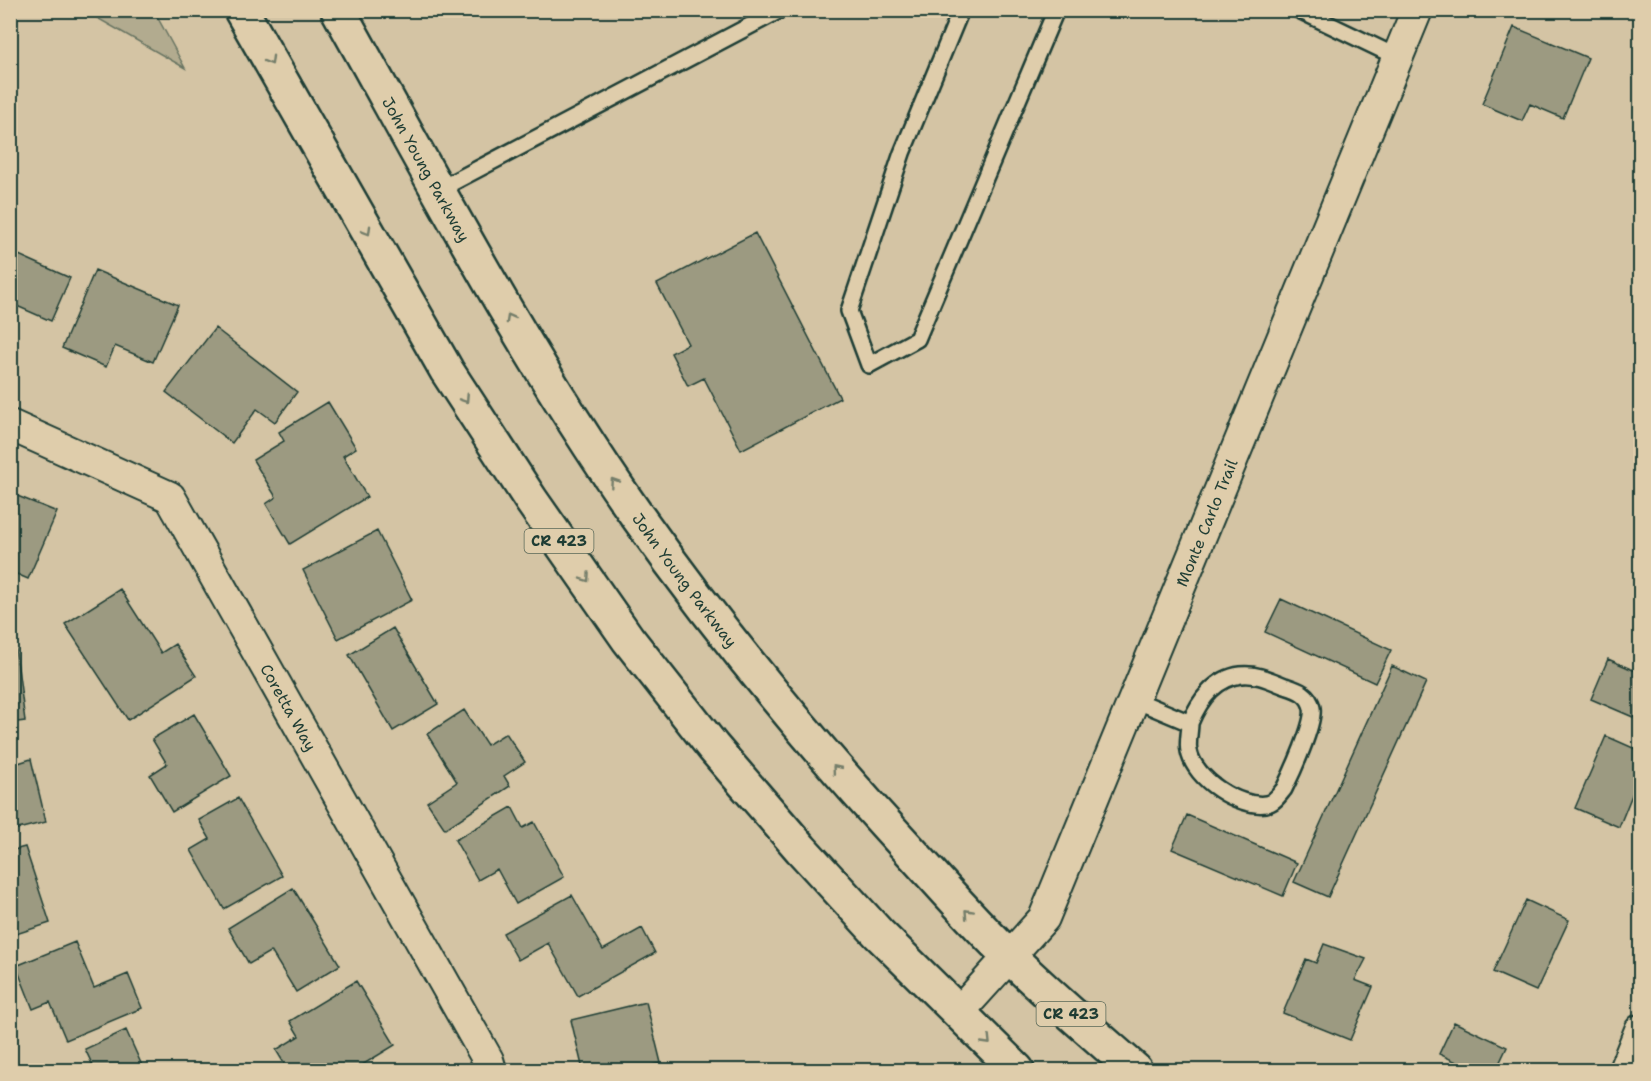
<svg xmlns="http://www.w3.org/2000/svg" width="1651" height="1081" font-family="'Shantell Sans',sans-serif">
<rect width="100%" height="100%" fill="#d4c4a4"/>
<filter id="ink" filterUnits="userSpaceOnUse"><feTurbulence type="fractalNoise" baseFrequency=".0167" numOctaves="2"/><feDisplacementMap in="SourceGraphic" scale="12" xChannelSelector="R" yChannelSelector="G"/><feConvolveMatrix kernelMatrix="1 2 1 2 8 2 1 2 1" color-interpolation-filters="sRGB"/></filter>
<g filter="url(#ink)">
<path fill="#b2ab8f" stroke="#687462" stroke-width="1.5" d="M85 11H154L185 68Z"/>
<path fill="#9c9a81" stroke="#1f3d34" stroke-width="1.5" d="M1514 27 1588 58 1563 118 1530 104 1522 121 1482 104Z
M755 233 840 398 741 450 704 378 688 386 671 353 688 344 657 284Z
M10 251 70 278 51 321 10 303Z
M95 270 178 305 153 362 115 346 106 367 62 348Z
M215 328 297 392 275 422 257 409 232 443 166 392Z
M328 402 356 448 343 456 367 497 290 544 266 504 276 497 253 460 284 441 279 432Z
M10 493 57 512 28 579 12 572 10 574Z
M377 531 412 600 338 639 303 570Z
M120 589 161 653 175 644 196 676 128 720 65 624Z
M1281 599 1391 650 1375 683 1265 632Z
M393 628 438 704 393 731 349 655Z
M13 629 25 721 10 723V630Z
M1608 659 1640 673V720L1591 699Z
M1392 666 1426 682 1328 897 1294 882Z
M464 710 487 745 506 733 525 762 504 776 510 786 445 829 427 802 457 782 427 734Z
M194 714 231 776 172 812 150 775 167 764 152 739Z
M1606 736 1640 751V775L1619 827 1575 808Z
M10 747 15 764 31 759 46 822 10 831Z
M238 798 282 876 224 909 191 850 210 839 199 820Z
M512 807 523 828 534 822 564 877 516 904 497 869 478 880 455 840Z
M1187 815 1297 863 1283 896 1172 849Z
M25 847 50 923 10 936V851Z
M293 888 340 965 296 992 271 951 249 964 228 928Z
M572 895 603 950 642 928 655 953 578 996 548 943 518 960 503 933Z
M1526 900 1569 920 1536 991 1493 972Z
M75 942 94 988 128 974 142 1008 66 1040 50 1002 33 1009 16 966Z
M1324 944 1366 959 1355 980 1373 987 1350 1040 1283 1013 1306 959 1316 963Z
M356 981 395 1045 354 1070H288L276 1050 299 1036 290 1021Z
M646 1002 661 1063 652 1065 654 1070H583L571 1020Z
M1454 1022 1507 1047 1496 1070H1474L1439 1054Z
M126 1030 144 1070H95L85 1049Z"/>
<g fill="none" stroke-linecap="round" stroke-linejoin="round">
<defs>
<path id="service" d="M961 10 902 153 849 311 869 365 917 339 1056 10
M1299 10 1397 57
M438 190 780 10
M1133 699 1190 723C1190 732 1187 743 1189 751 1194 779 1239 808 1266 804 1274 803 1279 795 1284 789 1292 773 1315 723 1312 708 1309 693 1297 690 1285 686 1272 681 1256 673 1241 675 1215 678 1199 701 1190 723"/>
<g id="minor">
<path id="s1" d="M10 425 170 497 488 1060 491 1070"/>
<path id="s2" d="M959 1012 1044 918 1417 10"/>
<path d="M1624 1070 1640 1030"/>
</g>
<g id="primary">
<path d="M241 10 447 371 531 500 628 639 713 747 801 849 879 934 1017 1070"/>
<path id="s3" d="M338 10C433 180 523 353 635 513 720 633 814 747 914 855 946 890 977 926 1011 958 1051 997 1093 1033 1135 1070"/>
</g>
</defs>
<use href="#service" stroke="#1f3d34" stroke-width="20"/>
<use href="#minor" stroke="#1f3d34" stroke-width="34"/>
<use href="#primary" stroke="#1f3d34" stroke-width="38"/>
<use href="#service" stroke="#dfcdab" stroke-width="15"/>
<use href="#minor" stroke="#dfcdab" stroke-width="30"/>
<use href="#primary" stroke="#dfcdab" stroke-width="33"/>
</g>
<defs><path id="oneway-chevron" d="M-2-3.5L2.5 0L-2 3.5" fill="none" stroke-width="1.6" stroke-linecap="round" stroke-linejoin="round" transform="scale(1.5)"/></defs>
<g stroke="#757e6a">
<use href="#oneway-chevron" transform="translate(270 61) rotate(60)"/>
<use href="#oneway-chevron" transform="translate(367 231) rotate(60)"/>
<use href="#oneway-chevron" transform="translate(510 318) rotate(-119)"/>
<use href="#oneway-chevron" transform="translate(465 399) rotate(57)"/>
<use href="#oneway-chevron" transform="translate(614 482) rotate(-124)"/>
<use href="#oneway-chevron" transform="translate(586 578) rotate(55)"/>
<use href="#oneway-chevron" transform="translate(836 769) rotate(-130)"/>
<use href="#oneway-chevron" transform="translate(968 913) rotate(-133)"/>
<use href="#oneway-chevron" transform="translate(987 1041) rotate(46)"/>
</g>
</g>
<g text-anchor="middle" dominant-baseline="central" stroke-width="5" stroke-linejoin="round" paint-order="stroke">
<g fill="#dfcdab" stroke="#596858" stroke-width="1.5">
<rect x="524.5" y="529" width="69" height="24" rx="4.5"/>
<rect x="1036.5" y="1002" width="69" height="24" rx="4.5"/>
</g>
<g font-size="15" font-weight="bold" fill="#1f3d34">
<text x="559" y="541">CR 423</text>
<text x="1071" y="1014">CR 423</text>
</g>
<g font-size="16" fill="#1f3d34" stroke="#dfcdab">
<text stroke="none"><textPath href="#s3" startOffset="182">John Young Parkway</textPath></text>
<text stroke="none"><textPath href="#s2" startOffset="554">Monte Carlo Trail</textPath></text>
<text stroke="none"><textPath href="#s3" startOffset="668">John Young Parkway</textPath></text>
<text stroke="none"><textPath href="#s1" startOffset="417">Coretta Way</textPath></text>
</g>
</g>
<rect width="1651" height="1081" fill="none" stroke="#dfcdab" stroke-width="36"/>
<rect x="18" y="18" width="1615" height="1045" fill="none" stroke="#1f3d34" stroke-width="2" filter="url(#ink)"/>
</svg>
